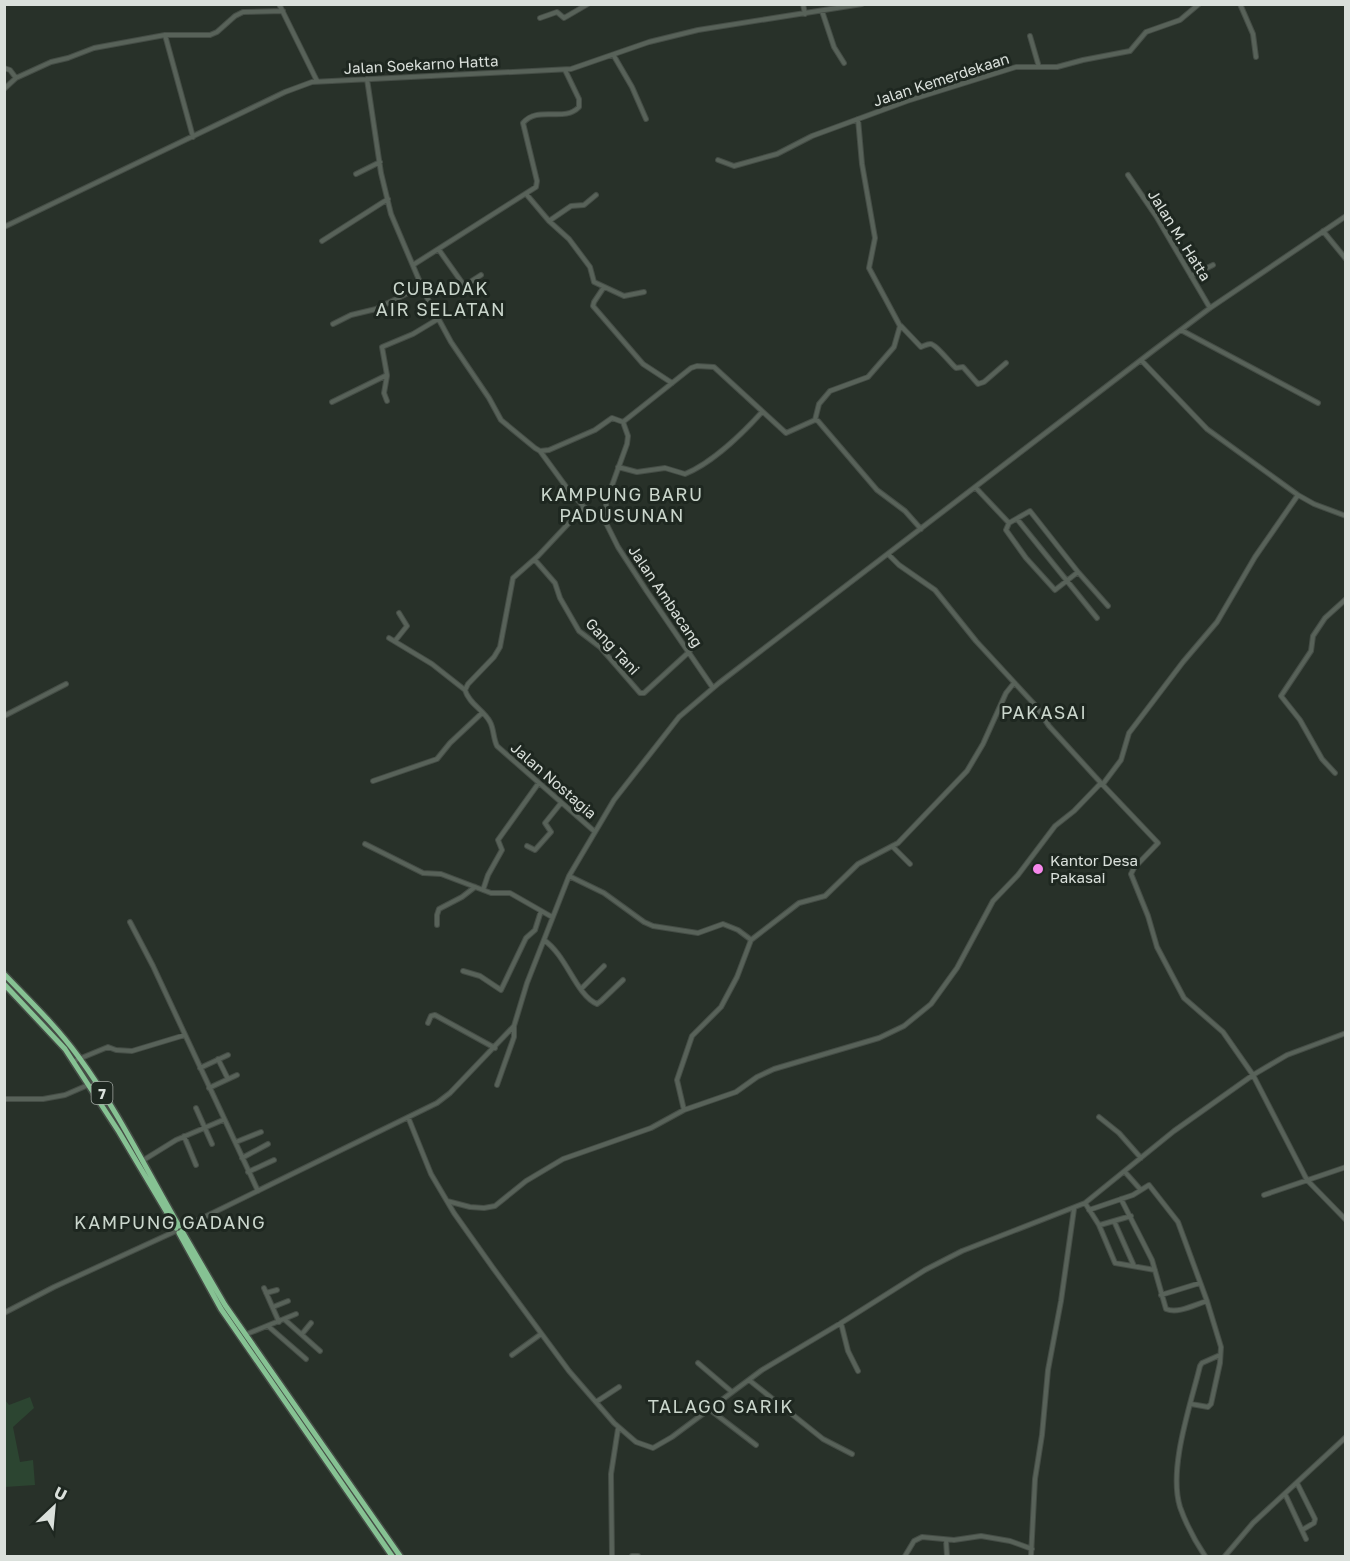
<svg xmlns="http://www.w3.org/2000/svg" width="1350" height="1561" font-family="'Golos Text',sans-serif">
<rect width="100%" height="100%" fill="#283129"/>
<path fill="#2c4531" d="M30 1397 34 1408 13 1427 20 1462 33 1460 35 1485 5 1487V1400L9 1405Z"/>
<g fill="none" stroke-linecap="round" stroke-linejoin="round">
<defs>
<path id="minor" d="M279 4 317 81
M803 4 805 14
M1240 4 1253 34 1256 57
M822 11 834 47 844 63
M540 18 557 12 564 18 588 4
M165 35H210L217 32 235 16 243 12 283 11
M1030 36 1039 67
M614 56 632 87 646 119
M4 68 10 70 16 78
M367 79 381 173 391 214 425 294 451 342 489 398 501 420 535 448 540 451 549 450 595 430 612 418 623 422 628 436 627 444 606 502 607 525 618 547 646 590 713 688
M4 89 16 78 51 62 68 58 94 48 165 35 193 137
M718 160 734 166 777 154 812 136 907 101 1016 67H1057L1083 60 1130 51 1146 32 1180 20 1199 4
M356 174 380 162
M1128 175 1156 216 1210 308
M527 195 549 221 569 239 590 267 594 282 624 296 644 292
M549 221 571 206 584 205 596 195
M4 227 285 92 312 82 571 69 649 42 698 30 862 4
M1323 231 1346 259
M322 241 388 199
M439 250 468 291
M413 265 536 187 537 181 523 123C538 105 564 123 579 107V99L565 70
M1191 276 1213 265
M464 286 481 275
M604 287 594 302 593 306 643 364 672 383
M333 324 351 315 376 309 422 286
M901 326 921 347C924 346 927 344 930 344 935 343 951 364 956 368L963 367 978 384 984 382 1006 363
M1181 330 1318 403
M1141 360 1207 429 1298 495 1314 504 1346 516
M387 401 384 393 387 376
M332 402 387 375 382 347 413 334 438 319
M815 420 819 404 830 391 868 377 894 347 900 326 869 268 875 238 862 164 858 119
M623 422 691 368 697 366 714 367 786 433 815 420 818 421 877 490 905 511 921 529
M540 451 567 488 584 507
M618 467 637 472 665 468 685 474C712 463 743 433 762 412
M976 488 1009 523
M1030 511 1078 572 1055 590 1026 558 1006 530 1009 523Z
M1017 519 1097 618
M535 560 555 583 560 598 579 631 600 647 640 693H644L690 651
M1078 572 1108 606
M389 638 432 664 465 690
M395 641 407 626 399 613
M4 716 66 684
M1335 773 1322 759 1300 720 1281 696 1311 651 1313 636 1325 618 1346 599
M373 781 437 759 450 743 482 713
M1101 783 1158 843 1134 868 1131 874 1148 916 1157 947 1184 998 1223 1032 1253 1075 1307 1180 1346 1220
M1103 784 1121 760 1129 733 1183 662 1217 622 1255 557 1298 495
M594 831 497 746C493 738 494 729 490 722 484 710 469 704 465 690L468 684 494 657 500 647 513 578 538 556 584 507 607 524
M365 844 423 873 441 874 491 893H510L552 917
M527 846 535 850 551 832 545 823 561 803
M893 847 910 864
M569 876 604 893 644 922 653 926 698 933 723 924 738 930 750 939
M483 890 488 875 502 850 498 840 538 784
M130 922 153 966 258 1191
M437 925V915L439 909 462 897 475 887
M544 940C567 956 576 995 597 1004L601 1001 623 980
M463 971 480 976 501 990 526 938 535 930 541 911
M581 989 604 966
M428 1023 431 1016 435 1015 495 1048
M218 1059 228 1079
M74 1061 108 1047 116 1050 132 1051 185 1035
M200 1068 228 1055
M497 1085 514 1037V1027
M209 1088 237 1075
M4 1099H43L65 1095 88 1085
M196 1108 212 1144
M684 1110 677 1080 692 1036 721 1007 737 977 751 940 799 903 825 896 858 864 898 843 967 771 983 744 1006 693 1014 683
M408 1117 431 1174 454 1213 493 1268 569 1371 614 1423 636 1442 653 1448 672 1437 762 1370 841 1323 925 1270 962 1251 1085 1203 1174 1131 1253 1075 1287 1055 1346 1033
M1099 1117 1119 1133 1141 1158
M184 1136 196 1165
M236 1142 261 1132
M242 1158 268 1144
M142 1161 176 1140 223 1120
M248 1172 274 1160
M1125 1172 1140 1189
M1264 1195 1346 1167
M1121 1199 1152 1260 1166 1309C1178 1314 1194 1305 1207 1301
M447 1201 470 1207 484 1208 495 1206 526 1181 563 1159 651 1128 684 1110 736 1092 757 1077 774 1069 879 1038 904 1026 931 1004 957 968 993 901 1018 875 1055 826 1074 811 1101 783 1049 726 1035 705 976 641 935 590 899 565 889 555
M1085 1203 1099 1225 1115 1263 1155 1270
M1089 1210 1133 1195 1149 1185 1178 1222 1207 1301 1221 1347 1220 1363 1211 1404 1208 1407 1191 1404
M1114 1221 1134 1266
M1100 1225 1131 1216
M182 1228 437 1103 450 1093 514 1026 527 983 569 876 614 800 679 717 719 683 1154 350 1210 308 1346 216
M264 1288 279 1322
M266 1293 277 1290
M1161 1295 1200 1283
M273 1307 288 1301
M4 1313 54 1287 176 1231
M284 1319 320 1351
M841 1323 848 1351 858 1371
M268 1326 306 1359
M247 1334 296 1314
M302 1334 311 1323
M512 1355 541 1334
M698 1363 732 1392
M749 1380 823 1439 852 1454
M596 1402 619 1387
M709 1409 756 1445
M1297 1483 1315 1519 1314 1523 1302 1530
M1285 1494 1306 1539
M946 1540 947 1556
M612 1556 611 1474 618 1429
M632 1556H638
M905 1556 914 1541 922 1537 954 1540 981 1536 1010 1541 1032 1549
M1031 1556 1035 1479 1042 1435 1048 1370 1061 1301 1074 1209
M1205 1556C1195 1541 1186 1524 1180 1507 1168 1468 1191 1404 1200 1366L1202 1363 1220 1355
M1225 1556 1253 1523 1346 1437"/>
<path id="highway" d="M4 974C30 1001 56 1026 78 1056 117 1109 146 1169 179 1226
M4 984 65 1049 119 1132 176 1228
M182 1231 225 1305 400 1556
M179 1233 221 1309 392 1556"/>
</defs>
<use href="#minor" stroke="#454d46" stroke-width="6"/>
<use href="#highway" stroke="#454d46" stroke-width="8"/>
<use href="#minor" stroke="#586259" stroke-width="4"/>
<use href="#highway" stroke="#86c293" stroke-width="5"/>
</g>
<circle fill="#f788ec" stroke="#1e2720" stroke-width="2" cx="1038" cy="869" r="6"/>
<g text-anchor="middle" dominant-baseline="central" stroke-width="6" stroke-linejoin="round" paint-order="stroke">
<rect fill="#1e2720" stroke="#a2a8a3" stroke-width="1.5" x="91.5" y="1082" width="21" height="22" rx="4.5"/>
<g font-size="14" font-weight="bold" fill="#dae0db">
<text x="102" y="1093">7</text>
</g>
<g font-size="15" fill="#dae0db" stroke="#1e2720">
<text transform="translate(421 64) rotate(-3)">Jalan Soekarno Hatta</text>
<text transform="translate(941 79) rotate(-18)">Jalan Kemerdekaan</text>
<text transform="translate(1180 235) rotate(58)">Jalan M. Hatta</text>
<text transform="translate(666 596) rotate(56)">Jalan Ambacang</text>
<text transform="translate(613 646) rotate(47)">Gang Tani</text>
<text transform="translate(554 780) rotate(41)">Jalan Nostagia</text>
</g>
<g font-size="15" fill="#dae0db" stroke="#1e2720" text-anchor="start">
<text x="1050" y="860">Kantor Desa<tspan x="1050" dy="17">Pakasai</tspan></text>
</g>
<g font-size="18" letter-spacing="1.5" fill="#cad6cc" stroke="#1e2720">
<text x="441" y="288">CUBADAK<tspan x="441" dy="21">AIR SELATAN</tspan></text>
<text x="622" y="494">KAMPUNG BARU<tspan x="622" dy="21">PADUSUNAN</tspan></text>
<text x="1044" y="712">PAKASAI</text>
<text x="170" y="1222">KAMPUNG GADANG</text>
<text x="721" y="1406">TALAGO SARIK</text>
</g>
</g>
<rect width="1350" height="1561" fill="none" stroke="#dae0db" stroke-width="12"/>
<g transform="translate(54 1507) rotate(26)" stroke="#1e2720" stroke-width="4.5" paint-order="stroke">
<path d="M0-4.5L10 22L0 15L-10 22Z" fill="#dae0db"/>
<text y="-9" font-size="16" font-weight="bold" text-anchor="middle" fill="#dae0db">U</text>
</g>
</svg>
